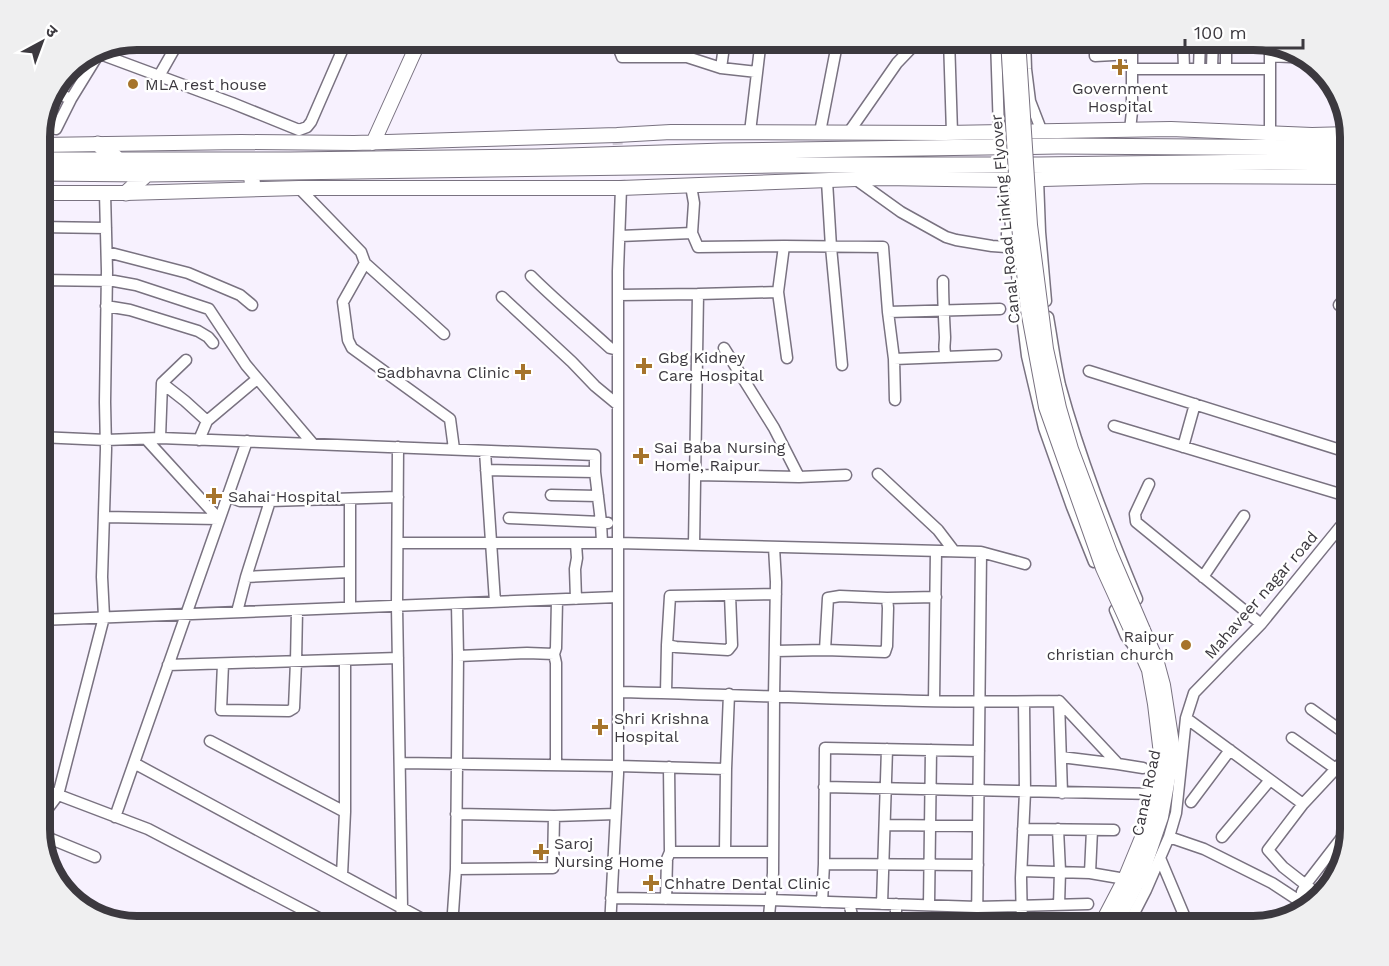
<svg xmlns="http://www.w3.org/2000/svg" width="1389" height="966" font-family="'Work Sans','Noto Sans Devanagari',sans-serif">
<rect width="100%" height="100%" fill="#f7f1fe"/>
<g fill="none" stroke-linecap="round" stroke-linejoin="round">
<path stroke="#d2ccd8" stroke-width="10" stroke-dasharray="10 5" stroke-linecap="butt" d="M617 135 621 188"/>
<defs>
<path id="minor" d="M322 39 342 50
M615 39 622 57H687L721 68 757 72
M639 39 641 57
M949 39 952 133
M996 39 999 132
M1025 39 1026 69 1030 101 1042 132
M1095 39V56L1132 54
M1183 39 1184 69
M1270 44V133
M100 54 232 103 299 130 307 127 311 122 345 44 349 39
M1270 56 1309 58
M721 68 725 39
M1212 68 1213 39
M1226 68V39
M1132 69H1270
M1199 69 1200 39
M159 76 180 39
M56 93 71 99
M56 129 71 99 98 55
M1130 130 1132 111V39
M750 132 761 39
M820 132 838 39
M849 132 897 63 920 39
M855 179 901 212 946 237 956 240 992 246 1006 247 1007 244V233
M1038 179 1040 232 1046 301
M1004 180 1010 218 1027 356 1044 428 1072 507 1094 562
M827 181 831 247 842 365
M691 186 694 203 692 233 698 247 784 246
M299 188 361 252 365 263 444 334
M39 227 106 228
M620 236 692 233
M107 252 188 273 240 295 252 305
M365 263 343 302 348 340 352 348 450 419 454 449
M531 276C556 301 584 324 610 348L618 350
M39 280 114 281 136 285 209 309 246 365 313 444
M943 281C943 300 944 318 945 337 945 345 943 349 946 357
M778 292 784 246 883 247 888 312 1000 309
M618 295 698 294
M502 297 572 362 595 386 618 405
M1339 305 1350 292
M106 306 130 310 198 331 208 337 213 343
M888 312 894 359 895 400
M1048 317C1052 339 1055 363 1060 385 1080 458 1108 529 1137 599
M724 348 774 428 799 477
M894 359 996 355
M1089 371 1350 453
M162 383 186 360
M1114 426 1350 497
M39 437 106 440 160 438 595 455V472L486 470
M160 438 162 383 185 401 207 421
M199 440 207 421 257 379
M39 442 44 356 45 280
M398 447 397 606 402 907 400 927
M1183 447 1195 404
M485 451 495 602
M595 472 601 522 608 523
M878 474 938 530 954 551
M695 475 799 477 846 475
M1149 484 1135 514 1136 522 1261 624
M551 495 598 496
M227 496 240 501H270L398 497
M350 499V608
M104 517 219 519 146 439
M509 518 601 522 602 543
M398 543H618L981 552 977 927
M576 544 577 558 575 569 576 599
M694 545 698 294 778 292 787 358
M981 552 1025 564
M246 577 350 572
M1203 577 1244 516
M39 603 41 629 39 638
M1115 610 1126 636 1136 649
M237 612 246 577 270 501
M1346 618 1350 621
M39 620 618 597
M667 645 676 647 728 650 732 645 730 595
M825 650 828 598 840 596 887 598 936 597
M775 651 825 650 885 652 887 646 888 608 887 598
M458 656 527 653 554 654
M223 664 221 710 289 711 294 708 296 662 297 610
M168 665 398 658
M618 692C765 695 912 704 1059 701L1118 764 1143 768
M666 693 667 645 670 596 776 594
M934 701 936 551
M1059 701 1062 793
M1311 709 1350 737
M1186 718 1303 804 1344 760 1350 752
M1292 738 1336 769
M210 741 345 812
M1061 757 1118 764
M134 763 437 927
M400 763 618 766 726 769
M556 765V663L554 654 556 648 557 600
M39 786 48 791 148 829 336 927
M824 787 1155 794
M1191 802 1230 750
M1303 804 1268 850 1283 867 1320 896
M456 814 554 816 616 814
M115 817 247 441
M39 820 58 795 104 617 102 577 106 449 105 402 107 271 105 193
M885 825 978 826
M1023 829 1114 830
M1058 829 1060 871 1059 905
M39 834 95 857
M1169 837 1204 849 1272 883 1301 902 1302 892 1306 884 1350 827
M1222 837 1270 780
M670 852H773
M725 852 726 769 729 694
M1160 858 1189 927
M824 864 978 865
M456 869 553 868 554 816
M1022 871 1090 873 1125 879
M1090 873 1092 830
M342 875 345 812V660
M611 898 770 900 977 907 1088 904
M666 899 667 859 670 852 669 767
M822 902 824 864 825 748 979 751
M849 903 852 915 851 927
M882 904 887 749
M896 904V927
M929 905 931 750
M79 907 146 927
M1292 918 1301 902
M452 927 456 869 458 656 457 604
M610 927 618 774V271L621 188
M768 927 773 873 774 696 776 582 774 547
M1022 927 1021 878 1025 792 1024 702
M1127 927 1146 890 1169 837 1176 813 1186 718 1194 693 1261 624 1340 527 1350 517"/>
<path id="major" d="M373 143 420 39
M39 145 241 142 354 143 617 135 671 132 945 133 1171 129 1312 135 1350 134
M39 193H126L299 188H621L883 178 1009 180 1153 176 1350 177
M1100 927 1125 879 1151 816 1161 754 1155 704 1149 670 1134 636
M1114 927 1142 873 1161 817 1173 750 1163 685 1156 659 1143 630"/>
<path id="highway" d="M98 144 119 160
M39 160H290L536 157 723 151 1058 146 1350 148
M251 172 253 188
M39 173 147 174 775 165H1039L1268 162 1350 163
M126 193 147 174"/>
</defs>
<use href="#minor" stroke="#797280" stroke-width="13"/>
<use href="#major" stroke="#797280" stroke-width="16"/>
<use href="#highway" stroke="#797280" stroke-width="17"/>
<use href="#minor" stroke="#fff" stroke-width="10"/>
<use href="#major" stroke="#fff" stroke-width="14"/>
<use href="#highway" stroke="#fff" stroke-width="15"/>
<defs>
<path id="major-bridge" d="M1008 39 1019 226 1028 310 1046 407 1103 568 1134 636
M1018 39 1030 225 1046 349 1059 408 1071 449 1110 553 1143 630"/>
</defs>
<use href="#major-bridge" stroke="#797280" stroke-width="16" stroke-linecap="butt"/>
<use href="#major-bridge" stroke="#fff" stroke-width="14"/>
</g>
<g fill="#a6742b" stroke="#fff" stroke-width="2">
<path d="M1117 58h6v6h6v6h-6v6h-6v-6h-6v-6h6z"/>
<circle cx="133" cy="84" r="6"/>
<path d="M641 357h6v6h6v6h-6v6h-6v-6h-6v-6h6z"/>
<path d="M520 363h6v6h6v6h-6v6h-6v-6h-6v-6h6z"/>
<path d="M638 447h6v6h6v6h-6v6h-6v-6h-6v-6h6z"/>
<path d="M211 487h6v6h6v6h-6v6h-6v-6h-6v-6h6z"/>
<circle cx="1186" cy="645" r="6"/>
<path d="M597 718h6v6h6v6h-6v6h-6v-6h-6v-6h6z"/>
<path d="M538 843h6v6h6v6h-6v6h-6v-6h-6v-6h6z"/>
<path d="M648 874h6v6h6v6h-6v6h-6v-6h-6v-6h6z"/>
</g>
<g text-anchor="middle" dominant-baseline="central" stroke-width="5" stroke-linejoin="round" paint-order="stroke">
<g font-size="16" fill="#3c393f" stroke="#fff" text-anchor="start">
<text x="145" y="84">MLA rest house</text>
<text x="1120" y="88" text-anchor="middle">Government<tspan x="1120" dy="18">Hospital</tspan></text>
<text x="658" y="357">Gbg Kidney<tspan x="658" dy="18">Care Hospital</tspan></text>
<text x="510" y="372" text-anchor="end">Sadbhavna Clinic</text>
<text x="654" y="447">Sai Baba Nursing<tspan x="654" dy="18">Home, Raipur</tspan></text>
<text x="228" y="496">Sahai Hospital</text>
<text x="1174" y="636" text-anchor="end">Raipur<tspan x="1174" dy="18">christian church</tspan></text>
<text x="614" y="718">Shri Krishna<tspan x="614" dy="18">Hospital</tspan></text>
<text x="554" y="843">Saroj<tspan x="554" dy="18">Nursing Home</tspan></text>
<text x="664" y="883">Chhatre Dental Clinic</text>
</g>
<g font-size="16" fill="#3c393f" stroke="#fff">
<text transform="translate(1005 219) rotate(-95)">Canal Road Linking Flyover</text>
<text transform="translate(1261 595) rotate(-49)">Mahaveer nagar road</text>
<text transform="translate(1146 793) rotate(-78)">Canal Road</text>
</g>
</g>
<path d="M0 0H1389V966H0ZM137 50H1253A87 87 0 0 1 1340 137V829A87 87 0 0 1 1253 916H137A87 87 0 0 1 50 829V137A87 87 0 0 1 137 50Z" fill="#efeff0" fill-rule="evenodd"/>
<path fill="none" stroke="#3c393f" stroke-width="8" d="M137 50H1253A87 87 0 0 1 1340 137V829A87 87 0 0 1 1253 916H137A87 87 0 0 1 50 829V137A87 87 0 0 1 137 50Z"/>
<g transform="translate(42 42) rotate(41)" stroke="#ffffff" stroke-width="4.5" paint-order="stroke">
<path d="M0-4.5L10 22L0 15L-10 22Z" fill="#3c393f"/>
<text y="-9" font-size="16" font-weight="bold" text-anchor="middle" fill="#3c393f">उ</text>
</g>
<path d="M1185 39v9h118v-9" fill="none" stroke="#3c393f" stroke-width="3"/>
<text x="1194" y="39" font-size="18" fill="#3c393f" stroke="#ffffff" stroke-width="4.5" paint-order="stroke">100 m</text>
</svg>
